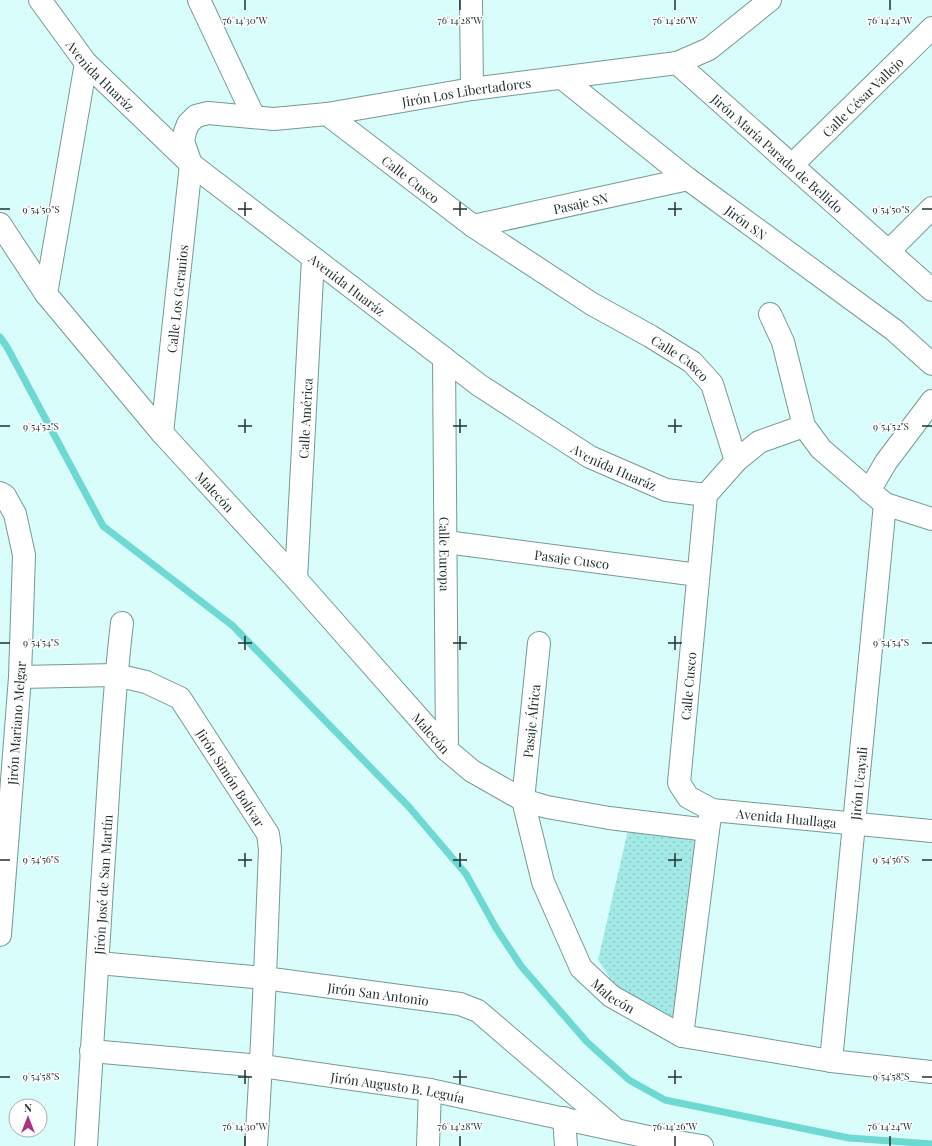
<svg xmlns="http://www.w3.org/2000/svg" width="932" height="1146" font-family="'Playfair Display',serif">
<defs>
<pattern id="grass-dots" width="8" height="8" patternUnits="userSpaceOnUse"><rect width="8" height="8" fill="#a3e9e5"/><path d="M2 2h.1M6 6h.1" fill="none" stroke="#8cc8c5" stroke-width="1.8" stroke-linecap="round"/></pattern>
</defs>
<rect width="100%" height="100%" fill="#d8fdfa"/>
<path fill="url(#grass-dots)" d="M629 826 702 837 677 1020 616 987 598 960Z"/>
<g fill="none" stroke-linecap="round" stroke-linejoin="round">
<path stroke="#6ed8d3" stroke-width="7" d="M0 337 7 347 103 526 233 626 409 807 466 874 496 928 521 966 587 1042 629 1080 665 1100 849 1138 932 1144"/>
<defs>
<g id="minor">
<path id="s1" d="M40 0 86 63 191 164 479 385 590 457 666 490 706 495"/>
<path d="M199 0 254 117"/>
<path d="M471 0 472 89"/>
<path id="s2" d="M677 63 932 290"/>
<path id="s3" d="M562 78 688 179 894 330 932 364"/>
<path id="s4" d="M327 114 473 226 592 304 650 336 692 362 712 384 736 461"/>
<path id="s5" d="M792 165 932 28"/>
<path id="s6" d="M0 224 46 294 162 433 296 579 447 750 472 771 523 800 547 807 609 818 708 830"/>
<path id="s7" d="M473 226 688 179"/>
<path d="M889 251 932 208"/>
<path d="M46 294 86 63"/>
<path d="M770 314 783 342 804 426 821 449 885 504 932 519"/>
<path id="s8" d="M444 358 447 750"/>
<path id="s9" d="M804 426 759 442 736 461 706 495 679 783 688 797 712 810 932 831"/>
<path id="s10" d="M162 433 191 164 183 141 185 132 188 124 196 116 208 113 274 119 327 114 472 89 677 63 709 49 770 0"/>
<path d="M869 491 886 462 932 401"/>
<path d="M0 493 5 496 15 514 24 555 20 677 0 935"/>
<path id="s11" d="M446 542 698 575"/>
<path id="s12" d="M296 579 313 258"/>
<path id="s13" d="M539 643 523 800 543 882 581 968 611 996 682 1036 831 1061 932 1072"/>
<path id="s14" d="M20 677 116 675 146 682 180 698 268 834 270 849C266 948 263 1047 256 1146"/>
<path id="s15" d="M98 963 264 978 460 1004 478 1011 613 1127"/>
<path d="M682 1036 708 830 710 817"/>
<path id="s16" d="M91 1051 262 1066 430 1090 653 1138 702 1146"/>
<path id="s17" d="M831 1061 885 504"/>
<path d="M564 1118 566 1146"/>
<path id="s18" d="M86 1146C91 1054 98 963 103 871 109 788 112 705 122 623"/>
<path d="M428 1146 430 1090"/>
</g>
</defs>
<use href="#minor" stroke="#769896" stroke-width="24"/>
<use href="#minor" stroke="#fff" stroke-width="22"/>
</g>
<path fill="none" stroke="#22302f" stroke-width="1.5" d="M245 0V10M460 0V10M675 0V10M890 0V10M245 202V216M460 202V216M675 202V216M0 209H10M238 209H252M453 209H467M668 209H682M922 209H932M245 419V433M460 419V433M675 419V433M0 426H10M238 426H252M453 426H467M668 426H682M922 426H932M245 636V650M460 636V650M675 636V650M0 643H10M238 643H252M453 643H467M668 643H682M922 643H932M245 853V867M460 853V867M675 853V867M0 860H10M238 860H252M453 860H467M668 860H682M922 860H932M245 1070V1084M460 1070V1084M675 1070V1084M0 1077H10M238 1077H252M453 1077H467M668 1077H682M922 1077H932M245 1136V1146M460 1136V1146M675 1136V1146M890 1136V1146"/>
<g text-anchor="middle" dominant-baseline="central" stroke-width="3" stroke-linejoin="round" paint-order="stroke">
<g font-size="13" fill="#22302f" stroke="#fff">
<text stroke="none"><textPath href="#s1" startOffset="97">Avenida Huaráz</textPath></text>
<text stroke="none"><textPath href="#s10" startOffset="597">Jirón Los Libertadores</textPath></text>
<text stroke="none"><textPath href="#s5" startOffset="98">Calle César Vallejo</textPath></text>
<text stroke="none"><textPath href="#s2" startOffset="135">Jirón María Parado de Bellido</textPath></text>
<text stroke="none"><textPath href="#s4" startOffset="106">Calle Cusco</textPath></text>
<text stroke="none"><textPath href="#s7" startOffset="110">Pasaje SN</textPath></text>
<text stroke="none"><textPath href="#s3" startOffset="234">Jirón SN</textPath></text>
<text stroke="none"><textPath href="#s1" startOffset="421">Avenida Huaráz</textPath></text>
<text stroke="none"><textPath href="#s10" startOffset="135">Calle Los Geranios</textPath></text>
<text stroke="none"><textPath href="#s4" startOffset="430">Calle Cusco</textPath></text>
<text stroke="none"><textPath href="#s12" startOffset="161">Calle América</textPath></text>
<text stroke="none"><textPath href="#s1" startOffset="745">Avenida Huaráz</textPath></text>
<text stroke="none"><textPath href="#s6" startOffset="344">Malecón</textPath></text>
<text stroke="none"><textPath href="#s8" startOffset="196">Calle Europa</textPath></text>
<text stroke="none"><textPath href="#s11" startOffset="127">Pasaje Cusco</textPath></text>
<text transform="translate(688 686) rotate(-85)">Calle Cusco</text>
<text transform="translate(531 721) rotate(-84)">Pasaje África</text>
<text transform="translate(16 723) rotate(-86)">Jirón Mariano Melgar</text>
<text stroke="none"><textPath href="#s6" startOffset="668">Malecón</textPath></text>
<text stroke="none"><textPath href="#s14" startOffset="259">Jirón Simón Bolívar</textPath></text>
<text stroke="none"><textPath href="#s17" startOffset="279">Jirón Ucayali</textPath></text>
<text stroke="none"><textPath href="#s9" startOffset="531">Avenida Huallaga</textPath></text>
<text stroke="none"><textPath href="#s18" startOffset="262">Jirón José de San Martín</textPath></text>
<text stroke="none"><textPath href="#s15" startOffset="282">Jirón San Antonio</textPath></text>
<text stroke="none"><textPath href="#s13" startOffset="379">Malecón</textPath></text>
<text stroke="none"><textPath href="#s16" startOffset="309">Jirón Augusto B. Leguía</textPath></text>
</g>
</g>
<g font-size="10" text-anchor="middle" fill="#22302f" stroke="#fff" stroke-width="3" stroke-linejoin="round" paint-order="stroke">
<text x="245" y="24">76°14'30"W</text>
<text x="460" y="24">76°14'28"W</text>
<text x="675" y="24">76°14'26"W</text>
<text x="890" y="24">76°14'24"W</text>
<text x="41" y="213">9°54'50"S</text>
<text x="891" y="213">9°54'50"S</text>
<text x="41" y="430">9°54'52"S</text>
<text x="891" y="430">9°54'52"S</text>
<text x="41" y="646">9°54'54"S</text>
<text x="891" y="646">9°54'54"S</text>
<text x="41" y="863">9°54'56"S</text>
<text x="891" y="863">9°54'56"S</text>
<text x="41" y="1080">9°54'58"S</text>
<text x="891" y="1080">9°54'58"S</text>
<text x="245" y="1130">76°14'30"W</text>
<text x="460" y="1130">76°14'28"W</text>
<text x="675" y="1130">76°14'26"W</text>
<text x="890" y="1130">76°14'24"W</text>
</g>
<g transform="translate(28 1118)"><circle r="19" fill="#ffffff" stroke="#a7acac"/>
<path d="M0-3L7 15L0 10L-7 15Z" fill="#a93187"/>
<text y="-6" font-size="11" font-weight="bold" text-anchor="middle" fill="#22302f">N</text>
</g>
</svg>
